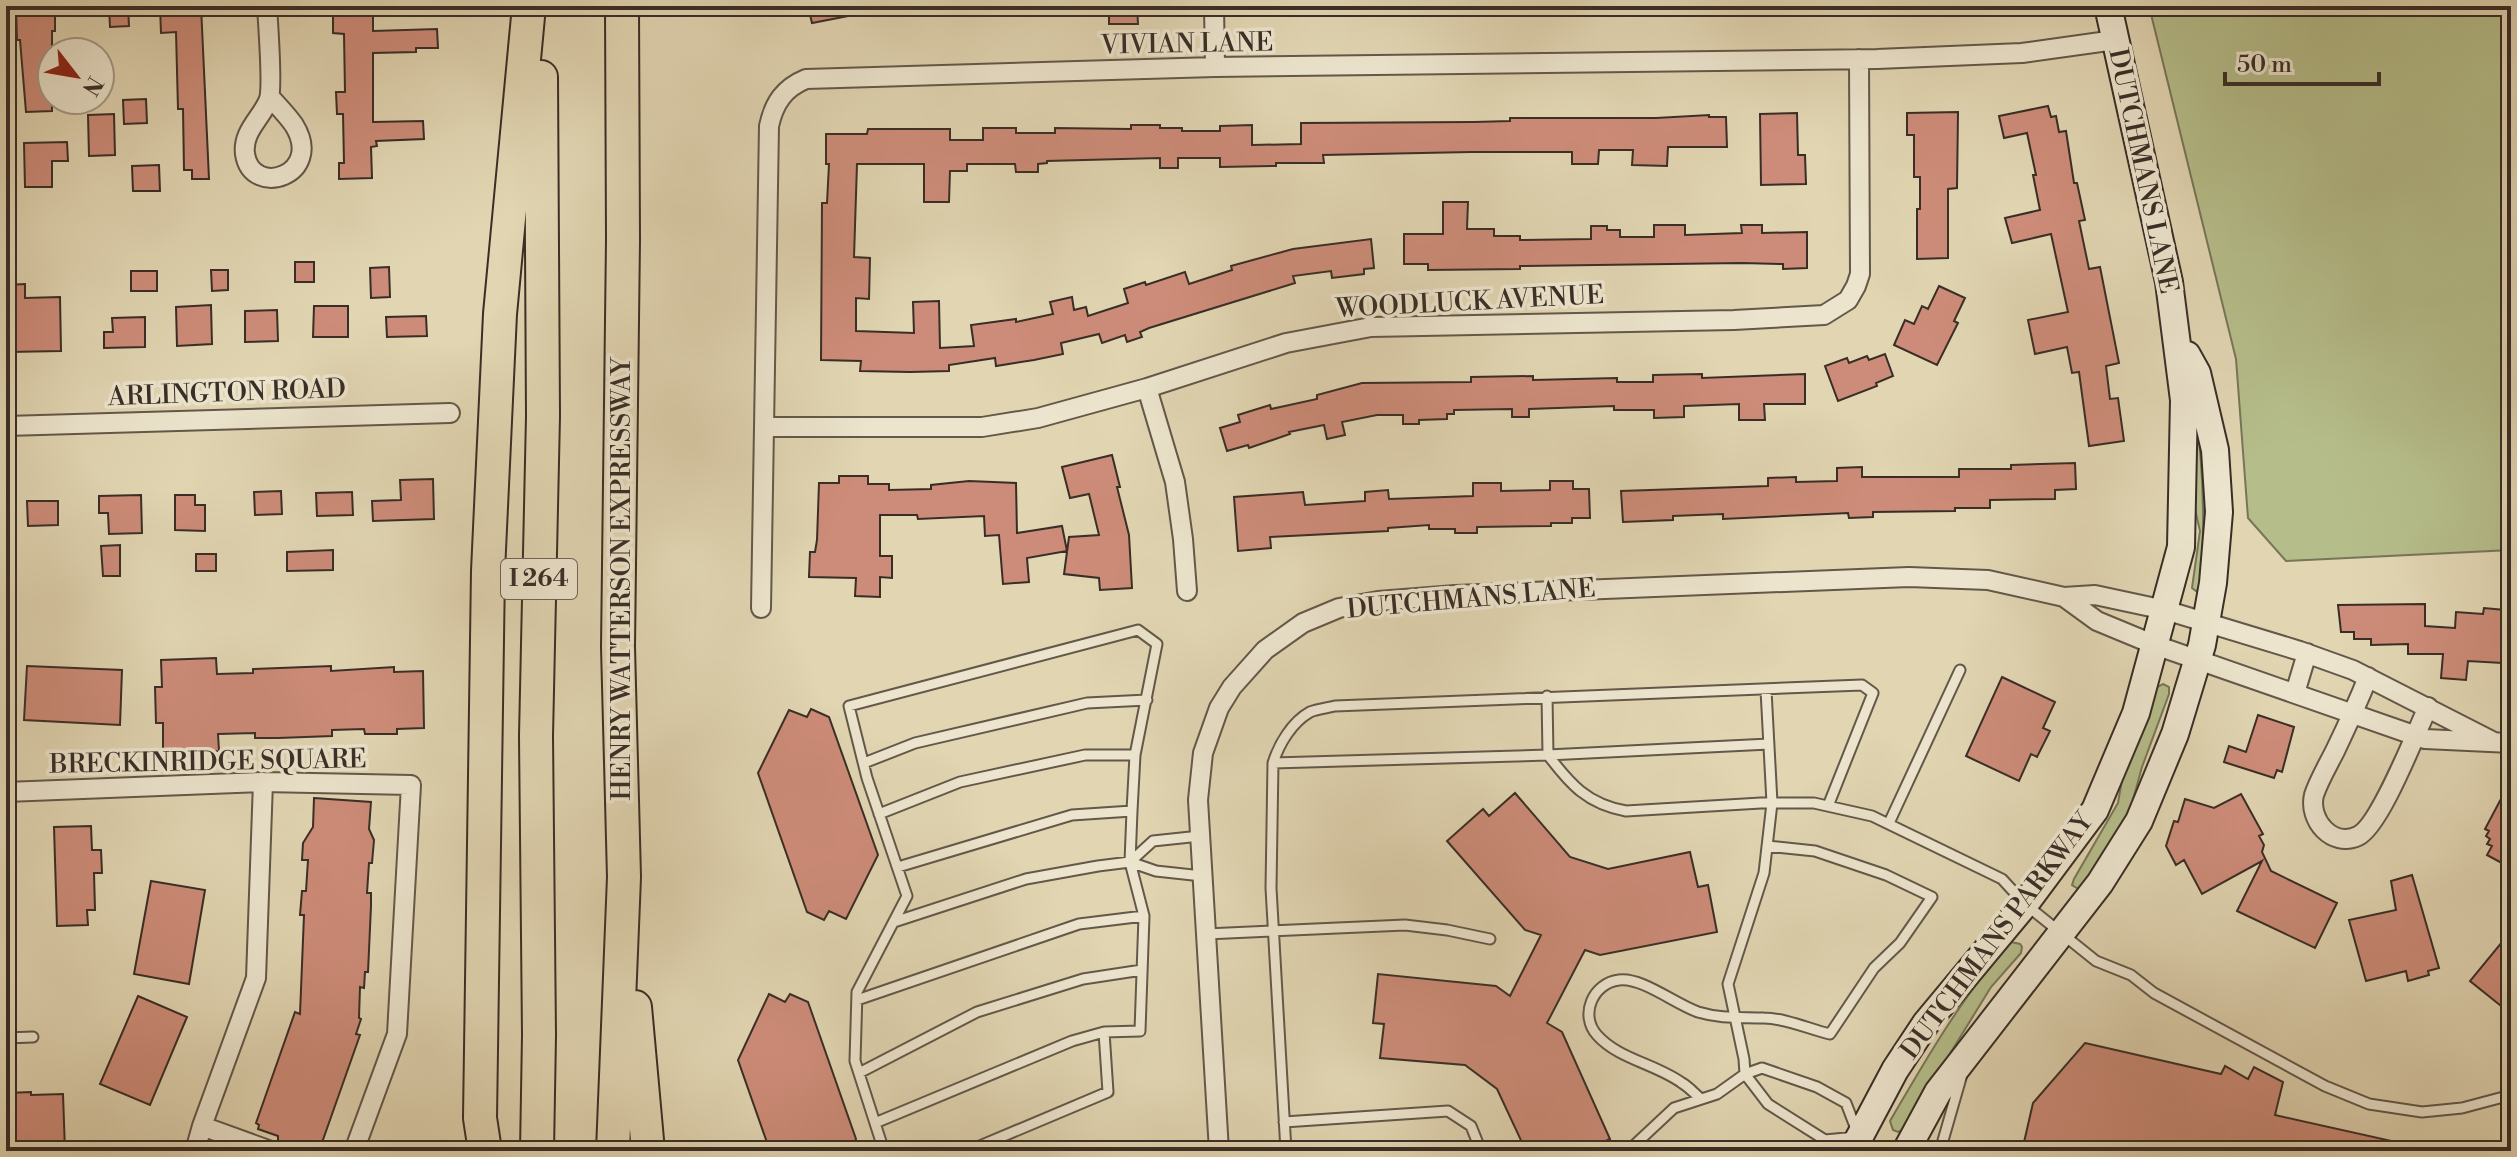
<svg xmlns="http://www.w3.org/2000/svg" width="2517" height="1157" font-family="'Libre Bodoni',serif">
<rect width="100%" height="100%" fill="#e1d5b2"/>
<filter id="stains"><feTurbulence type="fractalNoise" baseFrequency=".0025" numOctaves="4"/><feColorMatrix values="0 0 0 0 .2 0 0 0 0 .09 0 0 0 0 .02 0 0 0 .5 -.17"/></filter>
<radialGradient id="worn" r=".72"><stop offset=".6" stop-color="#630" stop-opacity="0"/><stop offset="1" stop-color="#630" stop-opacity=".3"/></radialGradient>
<path fill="#b5bd8a" stroke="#777658" stroke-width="2" d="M2149 6H2511V550L2286 561 2248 518 2236 359Z
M2195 407C2204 468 2205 526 2201 588L2196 591 2192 588 2200 531 2192 496Z
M2163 684 2169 687V694L2142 767 2129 814 2080 890 2072 885 2074 879 2118 803 2123 774 2155 688Z
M2011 942 2020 944 2022 947 2021 953 1991 987 1903 1130 1898 1132 1893 1130 1890 1121C1925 1061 1964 993 2011 942Z"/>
<path fill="#cd8c79" stroke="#392e26" stroke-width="2" d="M18 6 47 8V15H55V31H52V111L26 112 20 40H17L16 8Z
M109 6H128L129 26 110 27Z
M160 6H201L209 179H192V170H184L183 109H178L176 32 161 33Z
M333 6H366V13H373V31L437 29 438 48H416V52L373 53V122L423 121 424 139 376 141 377 146 371 147 372 178 339 179V163H344L343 114H337L336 92H345L344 34 333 33Z
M808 6H859V14L812 23Z
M1109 6H1137L1138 24H1109Z
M146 99 147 123 124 124 123 100Z
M2048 106 2051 117 2056 116 2059 132 2066 131 2074 183H2077L2085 220 2079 221 2089 269 2100 267 2119 363 2106 366 2110 399 2118 398 2124 441 2089 446 2079 372 2072 373 2067 347 2035 354 2028 320 2068 312 2051 234 2012 243 2005 218 2040 210 2033 175H2036L2027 133 2004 138 1999 116Z
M1958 112 1957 188 1948 189V258L1917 259V209H1920V177H1914V135H1907V113Z
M1797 113 1798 155H1805L1806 184 1761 185 1760 114Z
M114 114 115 155 89 156 88 115Z
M1709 115V117H1726L1727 147H1668L1667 166 1632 165 1633 150H1599L1598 164H1572V152H1471L1323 155 1324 163H1276V166L1220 167V158H1178V168H1160V158L1047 161V163L1038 164V172H1016L1015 164H967V171H950L949 202H924V164H857L854 257 870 258 869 299 856 298V331L914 333 913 302 939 301 940 348 974 346 971 325 1016 319V322L1053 314 1050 302 1072 297 1074 310 1086 307 1088 316 1128 303 1124 289 1145 282 1146 285 1185 272 1189 284 1232 270 1231 266 1293 249 1371 239 1374 268 1364 269V274L1332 278 1331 271 1293 276 1295 283 1149 328 1140 332 1142 337 1127 342 1125 335 1102 343 1099 334 1061 343 1063 354 1034 360 996 366 995 358 949 365V371L910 372 860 371 861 361 821 360 822 203H827L829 164H826V134H867L868 129H950V140H983V128H1016V133H1055V128L1131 129V125H1160V128H1182V131H1220V126L1252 125V145L1301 144V123L1474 122 1510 121V118H1656Z
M67 142 68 161H52V187H25L24 143Z
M159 165 160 191H133L132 166Z
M1443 202H1468L1467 229H1494V236H1520V240L1591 239V226H1607V230H1620V237H1654V225H1685V235L1742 233 1741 225H1762V233L1807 232V268L1783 269V264L1742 263 1520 266V269L1428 270V264H1404V234H1443Z
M295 262H314V282H295Z
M389 267 390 297 371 298 370 268Z
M211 270H228V290L212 291Z
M131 271H157V291H131Z
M25 284V298L60 297 61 351 9 352 7 285Z
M1939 286 1965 298 1954 321 1958 323 1937 365 1894 345 1905 320 1914 324 1922 306 1928 309Z
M211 305 212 344 177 346 176 307Z
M314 306H348V337H313Z
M277 310 278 341 245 342V311Z
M426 316 427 336 387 337 386 317Z
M145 317V347L104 348V332H113L112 318Z
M1885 354 1893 376 1876 383 1877 386 1838 401 1825 366 1847 358 1849 363 1867 356 1869 360Z
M1702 374V378L1805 374V404H1764L1765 420H1739V404L1684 406V417L1654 418V410H1614V406L1529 409V417H1512V409L1454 410V414H1447V419L1419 420V424H1403V415H1377L1342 422 1345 435 1327 439 1324 425 1289 432 1290 434 1249 448 1248 445 1227 451 1220 428 1240 422 1238 415 1270 405 1271 409 1317 399V395L1362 383 1471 382V377L1533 376V380L1617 378V382H1653V375Z
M1112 455 1120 487H1117L1129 535 1132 588 1100 590 1099 578 1064 574 1069 537 1099 535 1089 494 1070 498 1062 467Z
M2075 463 2076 489 2055 490V499L1990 500V508H1955V511L1873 512V517L1849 518 1848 513 1723 519V514L1673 516V520L1623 522 1621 491 1768 486V478L1796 477V482L1837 481V468L1862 467V477H1959V469H2011V465Z
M839 476H868V484H889V490L931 489V485L969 481 1016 483 1017 533 1062 526 1067 551 1027 558 1029 582 1003 584 999 535 985 536 984 516 918 519 917 515H880V556H892V578L880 577V597L855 596 856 578 809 577 810 552H815L817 540 819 483H839Z
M433 479 434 519 373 521 372 501 401 500 400 480Z
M1550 481H1573V489H1589L1590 518H1572V523H1551V526L1477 527V533H1455V529H1429V525L1388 528V531L1270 537 1271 548 1238 551 1234 497 1303 492 1305 505 1365 501V492L1388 490 1389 499 1473 496V483H1501V491L1550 490Z
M281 491 282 514 255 515 254 492Z
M352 492 353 515 317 516 316 493Z
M141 495 142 533 109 534 108 513H99V496Z
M175 495H195V505H205V531L175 530Z
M27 501H58V525L28 526Z
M120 545V576H103L101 546Z
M333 550V570L287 571V552Z
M196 554H216V571H196Z
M2425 604V626L2455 628 2456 612 2483 614 2484 608 2505 610 2502 663 2468 661 2466 680 2441 678 2443 654H2408V644L2371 645V639H2354V632H2341L2338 605Z
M216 658 217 674 253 673V669L331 666V671L394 667V672L423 671 424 728 397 729V734H365L364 729 332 730V736L278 738H255V733L218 734 219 751 163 752V723H156L155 687H162L161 660Z
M27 666 122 670 120 725 24 720Z
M2002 677 2055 702 2043 728 2050 731 2037 757 2031 754 2019 781 1966 756Z
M811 709 829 717 878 855 846 919 829 911 824 920 807 912 758 773 789 710 807 717Z
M2258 715 2294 727 2282 772 2277 770 2274 778 2224 762 2229 746 2246 752Z
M2511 780V868L2487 855 2492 846 2487 844 2490 839 2486 836 2489 831 2485 829Z
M1515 793 1570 857 1608 869 1690 852 1698 887 1708 885 1717 932 1600 955 1585 950 1547 1023 1562 1032 1610 1139 1584 1151H1526L1497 1089 1465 1065 1380 1058 1384 1024 1373 1023 1378 974 1496 986 1510 996 1541 935 1525 930 1447 841 1483 809 1489 816Z
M2241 794 2263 834 2259 836 2264 845 2262 852 2271 871 2337 903 2315 948 2237 911 2262 861 2202 894 2184 860 2176 865 2166 846 2174 821 2178 822 2185 799 2214 808Z
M314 798 371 802 369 829 374 840 372 863H369L367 893H371V906L368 972H365L364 988 360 987 359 1018 361 1019 356 1034 360 1035 319 1151 294 1143 293 1147 278 1141V1136L258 1129 259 1125 256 1123 295 1012 300 1014 304 915H300L302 891H306L308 860H302L303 843 313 827Z
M91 826 92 850H101L102 873H94L95 910H87L88 925 57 926 54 827Z
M2412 875 2439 968 2428 971 2429 975 2408 981 2406 971 2366 981 2349 920 2396 910 2391 881Z
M151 881 205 890 189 984 134 974Z
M2511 931V1014L2470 981Z
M769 994 785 1002 790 994 808 1002 856 1139 851 1151H770L738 1060Z
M138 996 187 1017 150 1105 100 1084Z
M2085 1043 2221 1074 2225 1066 2248 1079 2254 1067 2283 1082 2275 1115 2405 1144V1151H2022L2033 1103Z
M31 1092V1095L63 1094 65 1151H6V1093Z"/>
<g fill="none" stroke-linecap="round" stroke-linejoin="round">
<defs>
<path id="service" d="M1766 690 1772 803 1764 873 1728 984 1744 1059 1745 1074 1768 1104 1825 1140 1856 1137
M1547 696 1548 755 1769 744
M864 763 915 743 1087 703 1147 700
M1273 763 1548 755C1570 784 1587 804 1626 811L1761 803H1814L1872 816 2002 879 2025 904 2096 961 2131 975 2154 993 2325 1086 2369 1104 2422 1112 2462 1108 2511 1095
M879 814 960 782 1085 755H1135
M1889 823 1960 670
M1130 862 1153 841 1200 836
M898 867 1072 815 1132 811
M894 922 1026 879 1098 866 1130 862 1156 871 1202 876
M1206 934 1405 925 1447 930 1490 939
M857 1000 1079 924 1144 916
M6 1038 33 1037
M859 1073 977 1012 1083 979 1142 970
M1701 1099C1695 1094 1689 1087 1682 1083 1656 1064 1618 1059 1597 1035 1579 1015 1593 983 1619 980 1642 977 1675 1004 1698 1012 1721 1019 1741 1017 1764 1018 1785 1018 1809 1029 1830 1034L1874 968 1900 943 1932 897 1886 875 1815 851 1767 846
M1284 1122 1448 1111 1471 1126 1481 1151
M875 1123 1072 1041 1104 1032
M884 1151 855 1061 857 992 907 896 867 778 849 706 1138 630 1157 644 1135 755 1132 811 1130 862 1144 916 1140 1031 1104 1032 1108 1092 968 1151
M1286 1151 1271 888 1273 763C1279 744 1292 722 1310 712 1317 709 1327 708 1335 706L1862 685 1873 693 1828 806
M1628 1151 1674 1108 1717 1094 1745 1074 1762 1068 1817 1087 1846 1103 1859 1137 1873 1151
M1940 1151 1961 1078"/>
<path id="minor" d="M267 6C268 25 273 85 269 99 262 118 242 131 245 154 252 199 325 175 294 125 287 115 278 106 270 97
M1214 6 1215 67
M1147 388 1175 482 1183 539 1187 591
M6 426 450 413
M764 427H982L1038 418 1147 388 1286 343 1371 327 1734 320 1824 315 1848 300 1856 286 1860 274 1859 59
M2064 597 2097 621 2155 645 2425 739 2511 743
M761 608 769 126C774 103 784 88 806 79L1215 67 1877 59 2022 53 2115 40
M2368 677C2358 702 2347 726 2335 751 2328 765 2319 780 2314 795 2308 820 2332 848 2358 836 2380 826 2416 732 2428 707
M2295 693 2307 653
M263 782 256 978 202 1126 271 1151
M6 792 263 782 411 785 397 1034 354 1151
M195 1151 202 1126
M1219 1151 1198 800 1203 753 1219 708 1232 687 1265 650 1303 623 1339 608 1378 601 1455 595 1909 577 1988 580 2064 597 2095 595 2165 610 2300 651 2353 670 2494 742"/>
<path id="secondary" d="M1852 1151 1895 1070 1926 1023 2025 904 2095 810 2136 713 2181 547 2184 400 2169 282 2108 6
M1906 1151 1938 1092 2100 883 2139 821 2175 734 2202 645 2213 583 2219 512 2215 450 2197 373 2187 355"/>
<path id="motorway" d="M635 1007 648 1151
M485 1151 480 1118 488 571 500 314 529 6
M537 1151 539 1035 536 736 543 416 541 77
M613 1151 624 877 618 647 623 240 622 6"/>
</defs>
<use href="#service" stroke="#635849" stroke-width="13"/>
<use href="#minor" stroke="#635849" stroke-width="22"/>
<use href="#secondary" stroke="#392e26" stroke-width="30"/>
<use href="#motorway" stroke="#392e26" stroke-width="36"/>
<use href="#service" stroke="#ece4cd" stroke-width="9"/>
<use href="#minor" stroke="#ece4cd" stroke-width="18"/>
<use href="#secondary" stroke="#ece4cd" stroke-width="26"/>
<use href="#motorway" stroke="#e1d5b2" stroke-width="32"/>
</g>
<g text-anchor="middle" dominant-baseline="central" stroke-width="7" stroke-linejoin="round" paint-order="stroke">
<rect fill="#ece4cd" stroke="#6f6558" stroke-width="2" x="501" y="559" width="76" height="40" rx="6"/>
<g font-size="24" font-weight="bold" fill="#392e26">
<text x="539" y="579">I 264</text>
</g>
<g font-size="26" fill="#392e26" stroke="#ece4cd">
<text transform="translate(1187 44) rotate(-1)">VIVIAN LANE</text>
<text transform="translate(2143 171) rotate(78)">DUTCHMANS LANE</text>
<text transform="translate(1470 302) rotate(-3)">WOODLUCK AVENUE</text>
<text transform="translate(227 393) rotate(-2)">ARLINGTON ROAD</text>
<text transform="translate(622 579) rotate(-90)">HENRY WATTERSON EXPRESSWAY</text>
<text transform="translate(1471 599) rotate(-5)">DUTCHMANS LANE</text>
<text transform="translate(208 762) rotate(-1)">BRECKINRIDGE SQUARE</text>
<text transform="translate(1997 936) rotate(-53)">DUTCHMANS PARKWAY</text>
</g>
</g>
<rect width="2517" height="1157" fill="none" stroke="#e1d5b2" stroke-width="32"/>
<rect x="8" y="8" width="2501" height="1141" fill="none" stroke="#392e26" stroke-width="4"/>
<rect x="16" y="16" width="2485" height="1125" fill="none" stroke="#392e26" stroke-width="2"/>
<g transform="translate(76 76) rotate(121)"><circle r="38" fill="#ece4cd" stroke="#a49b8a" stroke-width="2"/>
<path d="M0-6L14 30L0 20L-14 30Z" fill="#8f2418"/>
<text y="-12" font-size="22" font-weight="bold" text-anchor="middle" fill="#392e26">N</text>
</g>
<path d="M2225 72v12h154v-12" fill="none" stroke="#392e26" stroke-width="4"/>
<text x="2237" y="72" font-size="24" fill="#392e26" stroke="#ece4cd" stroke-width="6" paint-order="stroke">50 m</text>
<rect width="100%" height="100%" filter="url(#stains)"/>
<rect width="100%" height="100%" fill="url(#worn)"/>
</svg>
